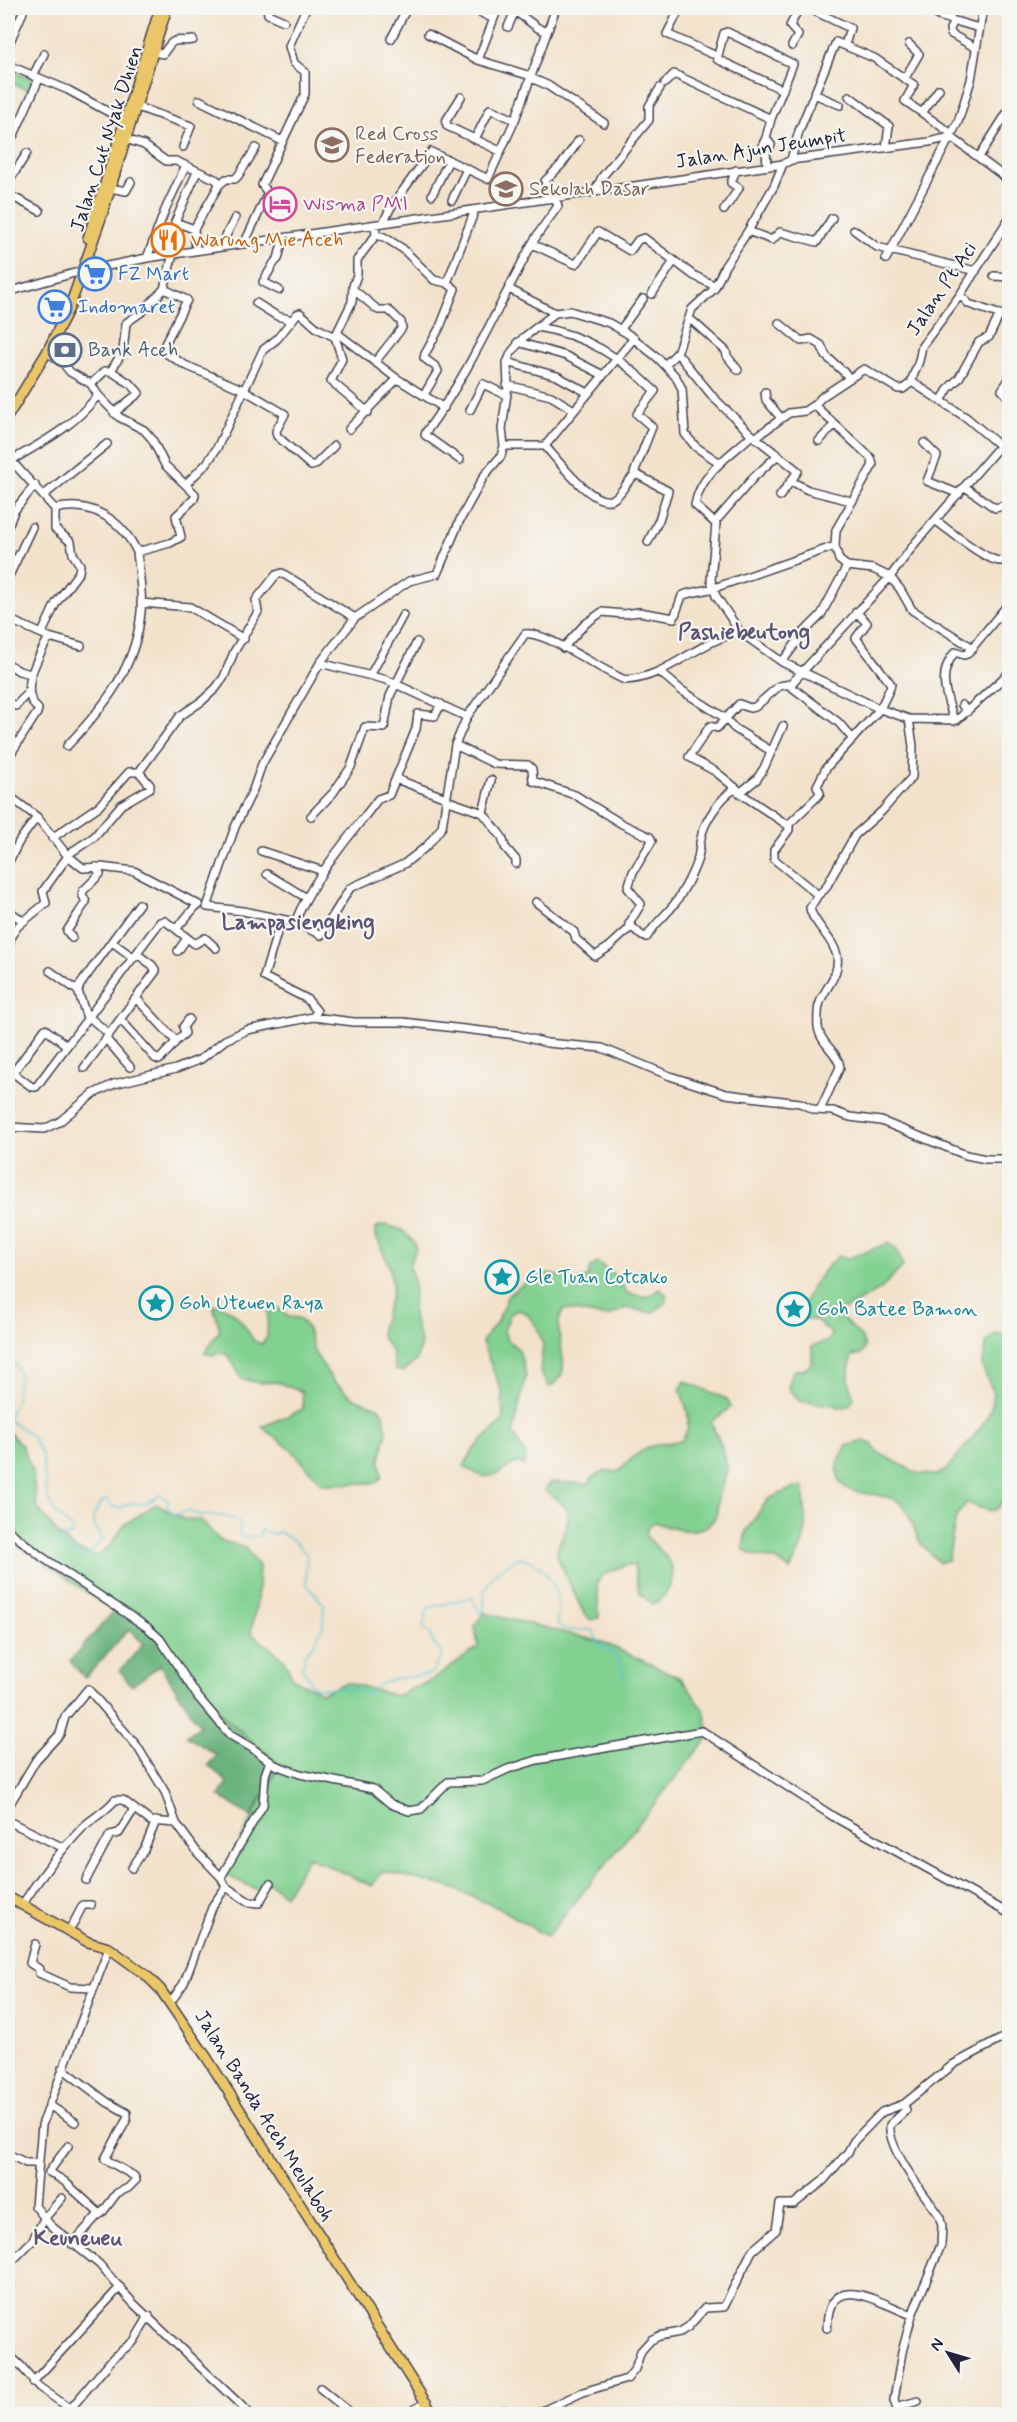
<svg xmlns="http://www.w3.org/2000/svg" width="1017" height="2422" font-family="Mynerve,sans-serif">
<rect width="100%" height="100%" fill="#f6f6f2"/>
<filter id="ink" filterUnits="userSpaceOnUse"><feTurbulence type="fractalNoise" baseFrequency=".0167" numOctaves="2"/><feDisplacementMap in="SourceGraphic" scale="12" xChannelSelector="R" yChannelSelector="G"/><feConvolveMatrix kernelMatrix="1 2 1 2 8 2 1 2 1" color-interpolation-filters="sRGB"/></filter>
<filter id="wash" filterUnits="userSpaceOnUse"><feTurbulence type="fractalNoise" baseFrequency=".008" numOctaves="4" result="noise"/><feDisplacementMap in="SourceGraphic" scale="24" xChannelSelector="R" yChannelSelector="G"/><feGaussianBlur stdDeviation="1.35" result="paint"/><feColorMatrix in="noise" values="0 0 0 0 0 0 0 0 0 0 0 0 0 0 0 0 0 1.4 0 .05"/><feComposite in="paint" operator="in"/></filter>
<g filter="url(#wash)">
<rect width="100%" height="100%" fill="#f3e2cb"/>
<path fill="#82d191" stroke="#527a66" stroke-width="1.5" d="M14 72 35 80 31 91 10 83Z
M386 1225 402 1230 414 1242 416 1250 409 1265 414 1282 413 1318 421 1343 416 1361 403 1372 395 1370 392 1352 381 1336V1328L392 1293V1284L389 1266 375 1233 377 1227Z
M888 1243 896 1249 903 1266 880 1290 843 1310 842 1318 861 1337 865 1347 861 1354 852 1356C847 1373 848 1382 854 1398L850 1405 842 1408 834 1405 799 1401 788 1388 793 1371 805 1369 812 1363V1346L829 1341 831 1333 817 1321 800 1318C805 1293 819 1273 838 1256L847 1259Z
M597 1263 619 1278 627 1293C640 1296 649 1300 659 1289L666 1294V1302L652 1313 626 1308 609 1316H600L565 1309C545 1329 582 1373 549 1387L540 1372 543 1345 537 1327 526 1313 518 1310 510 1314 504 1330 506 1338 519 1350 526 1375 513 1433 526 1456 524 1465 517 1462C493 1476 488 1484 464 1466L473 1450 503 1420 502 1393 482 1342 498 1320 508 1295 537 1275 545 1273 580 1281 588 1277 590 1268Z
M213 1305C234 1305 245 1326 254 1341L262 1344 267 1337 268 1310 275 1306 289 1317 298 1318 307 1327 314 1352 333 1381 354 1398 378 1407 383 1414 387 1432 380 1459 382 1477 376 1483 322 1484 292 1450 262 1427 303 1409 302 1392 277 1382 260 1383 242 1379 229 1356 221 1352 213 1355 205 1353 220 1330Z
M1009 1333V1492L998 1508 990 1511 966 1503 956 1517 948 1560 939 1563C933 1556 925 1549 920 1542 913 1529 912 1516 902 1505 887 1488 842 1501 838 1476 836 1463 840 1457 847 1446L864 1441 872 1444 877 1452 919 1474 937 1475 946 1470 982 1426 991 1409 993 1391 982 1367 987 1341 993 1335Z
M685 1381 727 1399 731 1407 711 1422C716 1435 724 1448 726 1462 729 1478 720 1484 718 1498 717 1503 718 1508 717 1512 709 1539 672 1530 655 1522L647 1528 646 1536C653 1544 663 1552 669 1561 678 1576 668 1599 652 1604L639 1592 634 1565H625L601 1576 597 1584 599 1618 591 1620 584 1614 557 1557C555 1540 577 1522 564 1506 559 1500 550 1495 544 1490L551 1482 588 1484C596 1470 604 1471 618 1472 641 1448 648 1444 681 1441 694 1426 687 1407 680 1390Z
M8 1431 22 1446 32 1470 37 1507 57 1533 75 1549 96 1556 110 1546 125 1524 156 1504 183 1519 201 1520 219 1540 244 1547 259 1566 257 1601 251 1633 284 1659 293 1679 322 1693 347 1682 396 1696 434 1679 478 1647 475 1625 485 1613 602 1642 681 1678 704 1710 710 1735 547 1937 503 1910 450 1887 383 1871 372 1886 308 1857 285 1895 268 1882 260 1891 223 1874 280 1765 222 1715 186 1666 139 1611H114L8 1537Z
M795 1487H804C803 1499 805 1509 806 1521 807 1539 798 1554 790 1570L776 1560 750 1554 743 1549 746 1531 768 1499Z"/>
<path fill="#69b37b" stroke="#466a5b" stroke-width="1.5" d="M114 1611H139L186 1666 222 1715 280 1765 251 1817 219 1796 227 1782 208 1765 217 1755 186 1736 200 1726 160 1665 132 1686 120 1671 143 1644 129 1629 85 1678 70 1661Z"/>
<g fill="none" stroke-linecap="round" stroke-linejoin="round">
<path stroke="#5cc4d9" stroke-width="1.5" d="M8 1356 16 1366 20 1379C16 1386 18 1388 17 1395 17 1399 9 1413 8 1420
M8 1421 22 1428 31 1436 42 1454 47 1497 56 1514 74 1530 71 1535 59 1539 58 1542 74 1554 86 1557 103 1539C89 1523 91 1516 103 1501L107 1500 113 1507 119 1508 132 1503 144 1504 161 1495 168 1501 167 1506 173 1515 188 1511C206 1520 219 1511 238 1521L241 1528 239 1532 241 1537 248 1538 260 1535 261 1530 274 1534 279 1532 293 1540 307 1555 306 1584 324 1604 323 1625 315 1643 304 1655 305 1663 301 1667 308 1676 311 1685 317 1688H346L369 1694C383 1675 411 1678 431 1674L443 1654 433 1643 430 1633 423 1627 428 1608 472 1597 479 1612 483 1614C486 1607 483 1598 485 1590 491 1573 506 1565 520 1557 543 1562 559 1585 558 1610 558 1617 555 1622 561 1627 567 1633 584 1629 593 1630L599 1644 611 1651 620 1662 625 1678"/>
</g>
</g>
<g filter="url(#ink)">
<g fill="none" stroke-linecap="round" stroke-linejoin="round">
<defs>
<path id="minor" d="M267 8 268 14 284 21
M471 8 492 18
M511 8 538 28 547 32
M680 8 667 34 712 54
M808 8 850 28 845 45
M938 16 979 28
M954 21 950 29 951 34 976 48
M508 27 515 11
M428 34 478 60 531 76
M391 39 407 8
M8 46 23 12 22 8
M792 46 798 35 790 26 799 8
M154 52 163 54C176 34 175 43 193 40
M478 60 498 8
M8 65 68 90 129 123
M33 76 44 54
M531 78 547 85 604 123
M905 78 919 54 909 44
M665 83 674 74 771 119
M814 94 840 105
M849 96 889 126 886 148
M461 97 446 121 447 126 500 151
M199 100 282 141
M137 107 191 126 183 147
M922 113 939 89
M14 135 39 79
M951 137 1010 181
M766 138 771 119 793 64 727 32 724 33 717 59 783 90
M126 139 144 145 166 161H176L217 180 219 185 194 229 196 250
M475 139 490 109 515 120
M766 150 762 146 766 138 771 145 766 150 767 166
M979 157 1010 108
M791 160 799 131 836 42 874 58 914 85 905 101 952 134
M8 183 27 153
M219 185 226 179H235L238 176 256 148
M110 188 126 191 131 182
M8 191 9 195 40 211
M595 191 602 177 649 120V106L660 88
M432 195 449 160
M549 199 545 181 562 164 579 140
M452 200 467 169
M724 210 739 188 731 183 736 170
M383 223 391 207 431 152 488 179 515 120 556 8
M194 229 175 222 197 172
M854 230 877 247 976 271
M748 231 772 240 780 232 817 242 832 218
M376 235 384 237 403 249 434 280 447 283
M244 244 268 193 262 185 305 94V72L294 63 289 46 306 8
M532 244 575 264 578 262 598 232 630 251 638 240 644 238 693 275 715 286
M220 247 235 218
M147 258 165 210 185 167
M886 259 958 122 971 80 983 8
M8 265 10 267
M994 276 1010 277
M164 289 187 300 164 346V352L185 365 244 390 285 414 276 431 277 436 311 466 315 465 334 446
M509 289 555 313
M279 290 263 282 274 263 278 259 283 239
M354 290 378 310H388L392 313 401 322 402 328 375 362
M8 292 78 272 147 258 783 164 791 160 929 142 951 137
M652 294 674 261
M960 295 969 304 1010 318
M256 303 277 316 292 320
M689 318 726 351 727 356 738 370
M779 323 801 341 811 339 821 345 826 356 846 374 848 379
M537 327C587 335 620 357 655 391L637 414 652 427 634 473 668 491 659 520 648 542
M621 329 643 299
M337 333 396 378 444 408
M335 337 342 359 331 381 368 412
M518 342 566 356 603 375
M677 353 714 398 752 435
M507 362 557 376 588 393
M665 365 677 353 692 309 714 289 725 266 748 231 774 186 783 164
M111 371 132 385 139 393 114 413
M1010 378 1002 390 1010 399
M91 384 105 371H111L123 351 126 323 143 311 164 289 173 254
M507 385 551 396 574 410
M765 392 766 400 781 418
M424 395 438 371 436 367 424 358 425 354 440 327 455 289 447 283 475 210
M941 401 949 388 959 378 979 342 989 337 1000 314
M814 405 823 396 864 369 898 389H903L912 382
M470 410 483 384 506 395
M349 429 397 379
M756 437 789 413 805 411 814 405 871 458 873 465 836 530 835 546 839 560 847 566 873 569 890 577 900 589 912 610 973 648
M819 441 834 425
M924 443 937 456 927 481 959 494
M504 446H545L634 338
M545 446C557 459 594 509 613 499 623 494 625 481 636 475
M1000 446 967 418 912 382V379L919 361 922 346 960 295 1010 217
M999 447 1010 458
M8 457 55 509V529L71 542 73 554 80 565 79 572 56 603 42 633
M12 460C45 441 74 426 98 395L91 384 70 372 63 363 47 352
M460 460 425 435 426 432C469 374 497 308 532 244 539 231 549 219 558 206L555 198
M791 481 808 490 851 501
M186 484 207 463 217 448 263 350 277 339 297 314 300 313 317 328 335 337 352 302 353 286 357 275V260L376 235 375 225
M965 487 995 508 1010 504
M44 495 107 444
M780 496 798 471 752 435C731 455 700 473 695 505L716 524 711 580 716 596 740 632 782 662 880 709 909 719 957 720 1010 672
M55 509C91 500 122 520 137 552L170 543 181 537 176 516 194 499 195 494 165 465 152 439 144 430 119 417 98 395
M14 511 35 485
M936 521C948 529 987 562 1001 561 1003 561 1008 558 1010 557
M715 522 754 477 778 455
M8 526 13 514
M8 556 16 561
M8 578 32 527
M141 603 190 607 244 639
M8 619 49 637 81 646
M563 648 585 624 602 612 624 614 639 612 674 618 682 596 686 594 714 588 835 546
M782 662 805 631 821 615 847 566
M320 663 387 680 467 717 455 745 442 827 427 846 404 864 350 888 321 935 295 922 243 911 207 907 235 827 253 790 262 764 320 663 355 618 409 581 437 574 460 520 484 476 501 456 504 446 502 429 508 386 507 363 511 353 523 338 555 313 570 311 609 323 628 334 658 358 676 377 682 389 685 434 696 447 720 463
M8 664 19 671 31 674
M660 672 681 690 725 718 734 728 771 751
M371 674 403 615
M789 685 838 722 853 739
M8 703 16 706 29 691
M962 705 967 712
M467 717 525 634C544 630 602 671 625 680 668 678 697 641 740 632
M954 721C947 696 936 675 955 652L964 655 967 654 1010 602
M455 745 495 764 528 765 532 769 533 781 575 795 622 824 650 837 652 841 633 872 628 888 641 904 629 924 642 936 647 937C656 920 672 912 681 894 687 884 693 872 697 861 700 853 699 845 701 838 704 821 720 799 734 789L789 826V830L774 850V859L818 895
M67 746C104 707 136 668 141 612 143 593 139 571 137 552
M8 758 37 713 38 709C17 691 39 656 49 637
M396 779 446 798
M737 789 716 772 689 757 710 726 717 728 739 704 750 708 755 707 779 686 791 684 890 577 916 542 1010 434
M741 792 757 779 764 768 783 726
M8 795 37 817 67 855 83 868 100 867 134 871 199 905
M446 800 483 813 502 837 505 847 516 860V864
M8 809 14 800
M483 813 491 780
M311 816 333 793 351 767 365 727 384 728 390 696 417 642
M788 825 818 796 820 793 817 786 826 768 880 709 890 688 891 684 856 638 867 623 856 612
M52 838 99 806 129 772H139
M261 851 323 871
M67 855 94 837 121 805 150 788V785L139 772 180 716 202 701 216 688 224 677 234 652 258 612 256 600 276 575 282 573 355 618
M8 863 20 840 37 817
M267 874 305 897
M536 902 574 932 576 939 595 956 609 947 631 927
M8 910 23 921
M281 919 264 977 307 999 317 1011 313 1017
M295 922C314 876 348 839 378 799L389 795 416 729 418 714 435 716 441 704
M176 929 195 944 205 938 216 948
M72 938 67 931C74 921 79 912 86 902L82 894 83 891 100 874 96 867
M112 942 134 958
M178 951 187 938
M8 953 11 936 18 926 46 903 43 891 68 856
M50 971 78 991
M89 1017 109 1034
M87 1018 78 991 80 985 139 904
M121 1020 155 1058 159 1060 174 1044 175 1040 137 999
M106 1039 130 1067
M175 1042 185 1033 183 1027 189 1019
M84 1068 156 971 152 965 137 954
M13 1073 32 1087H36L160 922 165 921 176 929 197 905
M8 1074 13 1073 45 1029 66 1045
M820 1110 840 1067C838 1052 822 1045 819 1031 817 1026 818 1018 818 1013 818 992 841 979 837 956 834 939 812 922 810 908L818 895 825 889 855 835 882 811 912 777 913 746 909 719
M8 1127 44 1129 59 1122 93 1094 114 1084 176 1069 201 1059 225 1040 247 1030 313 1017 354 1022H403L516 1035 547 1043 602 1048 670 1076 726 1094 800 1103 815 1110 833 1111 850 1117 881 1121 966 1155 986 1159H1010
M8 1530 42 1557 148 1628 160 1639 198 1697 230 1735 252 1748 275 1765 300 1774 373 1789 391 1804 409 1811 421 1809 448 1782 482 1781 508 1769 537 1760 702 1731 834 1817 1010 1914
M8 1807 36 1760 60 1734 65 1717 88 1689 137 1746 165 1792 176 1823
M8 1821 64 1848
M132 1868 144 1850 156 1821
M221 1877 263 1805 265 1775 270 1761
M86 1880 110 1835 119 1833 134 1809
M226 1887 249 1902 259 1903 270 1884
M22 1905C40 1877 60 1851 83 1827 94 1817 105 1812 115 1800H123L150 1821 176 1823 197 1852 221 1877 226 1887 213 1905 184 1983 170 2003
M68 1931 74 1922 83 1905H91
M35 1944 30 1963 39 1969V1973L70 1987 94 1988
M109 1948 42 2125 35 2206 51 2226 99 2264 133 2303 250 2414
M8 2019V2020
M62 2068 107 2102 127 2113V2119L105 2159 134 2176 136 2180 128 2188 117 2193 102 2213 97 2216 72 2244
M49 2105 75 2122
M68 2146 49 2172 64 2181 100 2214
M8 2154 26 2163H37
M8 2265 32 2241 44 2219 62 2198
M827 2328C828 2267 881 2304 912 2315
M8 2354 21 2366 39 2387 68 2407H72L114 2357 134 2341 149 2316
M33 2382 120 2287
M320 2388 352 2414
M896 2407 918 2401
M406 2414 427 2402
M495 2414 504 2410 513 2414
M536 2414 583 2392 627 2379 635 2369 641 2351 651 2340 659 2336 680 2332 688 2327 705 2308 724 2307 752 2251 776 2230 780 2204H794L823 2181 848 2152 854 2141 882 2112 904 2104 954 2064 1010 2034
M899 2414 894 2400 902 2352 912 2315 941 2245 942 2226 939 2215C925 2195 887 2149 890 2125L906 2110 904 2104"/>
<path id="highway" d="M88 238 160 8
M8 416 47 352 70 306 101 218 167 8
M8 1897 88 1942 109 1948 146 1975 160 1989 207 2058 433 2414"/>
</defs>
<use href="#minor" stroke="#413f51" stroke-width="10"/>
<use href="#highway" stroke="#413f51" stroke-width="12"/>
<use href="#minor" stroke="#fff" stroke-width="7"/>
<use href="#highway" stroke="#ebc669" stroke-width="9"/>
</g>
</g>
<defs>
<symbol id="school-ring" viewBox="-11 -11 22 22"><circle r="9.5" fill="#f6f6f2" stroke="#8d6e63" stroke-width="1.5"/><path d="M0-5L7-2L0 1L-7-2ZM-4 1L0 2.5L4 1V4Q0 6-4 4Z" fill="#8d6e63"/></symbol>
<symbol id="hotel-ring" viewBox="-11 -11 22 22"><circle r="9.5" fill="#f6f6f2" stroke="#d1479c" stroke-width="1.5"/><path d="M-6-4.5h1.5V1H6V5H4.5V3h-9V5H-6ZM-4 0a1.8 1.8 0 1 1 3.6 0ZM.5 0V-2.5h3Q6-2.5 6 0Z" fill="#d1479c"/></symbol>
<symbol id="restaurant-ring" viewBox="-11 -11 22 22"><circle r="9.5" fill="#f6f6f2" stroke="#e8710a" stroke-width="1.5"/><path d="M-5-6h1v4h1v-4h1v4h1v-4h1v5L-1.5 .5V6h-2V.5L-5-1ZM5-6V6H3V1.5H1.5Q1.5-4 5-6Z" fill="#e8710a"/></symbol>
<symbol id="supermarket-ring" viewBox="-11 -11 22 22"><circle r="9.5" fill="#f6f6f2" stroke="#3f7fe0" stroke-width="1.5"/><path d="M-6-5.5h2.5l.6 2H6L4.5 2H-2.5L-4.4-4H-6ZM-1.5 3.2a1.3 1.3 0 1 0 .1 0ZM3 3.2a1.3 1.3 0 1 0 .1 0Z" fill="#3f7fe0"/></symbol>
<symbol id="bank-ring" viewBox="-11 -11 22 22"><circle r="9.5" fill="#f6f6f2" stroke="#5c6f8a" stroke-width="1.5"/><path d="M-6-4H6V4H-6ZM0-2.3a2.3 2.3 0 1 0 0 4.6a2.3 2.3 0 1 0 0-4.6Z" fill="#5c6f8a"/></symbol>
<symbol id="sight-ring" viewBox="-11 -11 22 22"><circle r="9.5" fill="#f6f6f2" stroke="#0f9aa8" stroke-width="1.5"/><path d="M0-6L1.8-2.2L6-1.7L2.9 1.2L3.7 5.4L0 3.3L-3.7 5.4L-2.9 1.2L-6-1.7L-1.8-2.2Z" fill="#0f9aa8"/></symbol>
</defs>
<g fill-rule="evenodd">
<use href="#school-ring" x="313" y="126" width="38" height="38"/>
<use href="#school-ring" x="487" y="170" width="38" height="38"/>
<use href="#hotel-ring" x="261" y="185" width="38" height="38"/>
<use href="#restaurant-ring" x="149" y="221" width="38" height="38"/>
<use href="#supermarket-ring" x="76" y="255" width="38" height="38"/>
<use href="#supermarket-ring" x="36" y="288" width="38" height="38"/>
<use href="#bank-ring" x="46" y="331" width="38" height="38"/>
<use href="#sight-ring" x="483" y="1258" width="38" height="38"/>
<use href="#sight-ring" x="137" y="1284" width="38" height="38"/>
<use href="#sight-ring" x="775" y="1290" width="38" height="38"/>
</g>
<g text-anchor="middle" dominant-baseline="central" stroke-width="4.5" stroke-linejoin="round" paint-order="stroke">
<g font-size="20" fill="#785e54" stroke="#f6f6f2" text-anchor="start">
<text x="355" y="134">Red Cross<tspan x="355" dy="23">Federation</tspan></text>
<text x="529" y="189">Sekolah Dasar</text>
</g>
<g font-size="20" fill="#22223b" stroke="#f6f6f2">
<text transform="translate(107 139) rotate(-72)">Jalan Cut Nyak Dhien</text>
<text transform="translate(761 149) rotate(-9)">Jalan Ajun Jeumpit</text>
<text transform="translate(942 289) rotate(-56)">Jalan Pt Aci</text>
<text transform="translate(264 2116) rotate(58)">Jalan Banda Aceh Meulaboh</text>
</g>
<g font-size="20" fill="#b23c85" stroke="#f6f6f2" text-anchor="start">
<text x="303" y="204">Wisma PMI</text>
</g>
<g font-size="20" fill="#c56008" stroke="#f6f6f2" text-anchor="start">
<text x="191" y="240">Warung Mie Aceh</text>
</g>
<g font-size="20" fill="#366cbe" stroke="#f6f6f2" text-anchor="start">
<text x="118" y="274">FZ Mart</text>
<text x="78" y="307">Indomaret</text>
</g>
<g font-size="20" fill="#4e5e75" stroke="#f6f6f2" text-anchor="start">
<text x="88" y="350">Bank Aceh</text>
</g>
<g font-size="20" fill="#0d838f" stroke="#f6f6f2" text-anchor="start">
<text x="525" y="1277">Gle Tuan Cotcako</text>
<text x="179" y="1303">Goh Uteuen Raya</text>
<text x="817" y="1309">Goh Batee Bamon</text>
</g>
<g font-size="22" font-weight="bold" fill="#5d5475" stroke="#f6f6f2">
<text x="744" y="633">Pashiebeutong</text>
<text x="298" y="923">Lampasiengking</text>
<text x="78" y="2239">Keuneueu</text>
</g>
</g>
<rect width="1017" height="2422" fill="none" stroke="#f6f6f2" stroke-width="30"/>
<g transform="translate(948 2353) rotate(307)" stroke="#f6f6f2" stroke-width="4.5" paint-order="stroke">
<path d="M0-4.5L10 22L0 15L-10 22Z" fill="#22223b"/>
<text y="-9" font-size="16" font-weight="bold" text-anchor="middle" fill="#22223b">N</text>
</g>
</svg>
